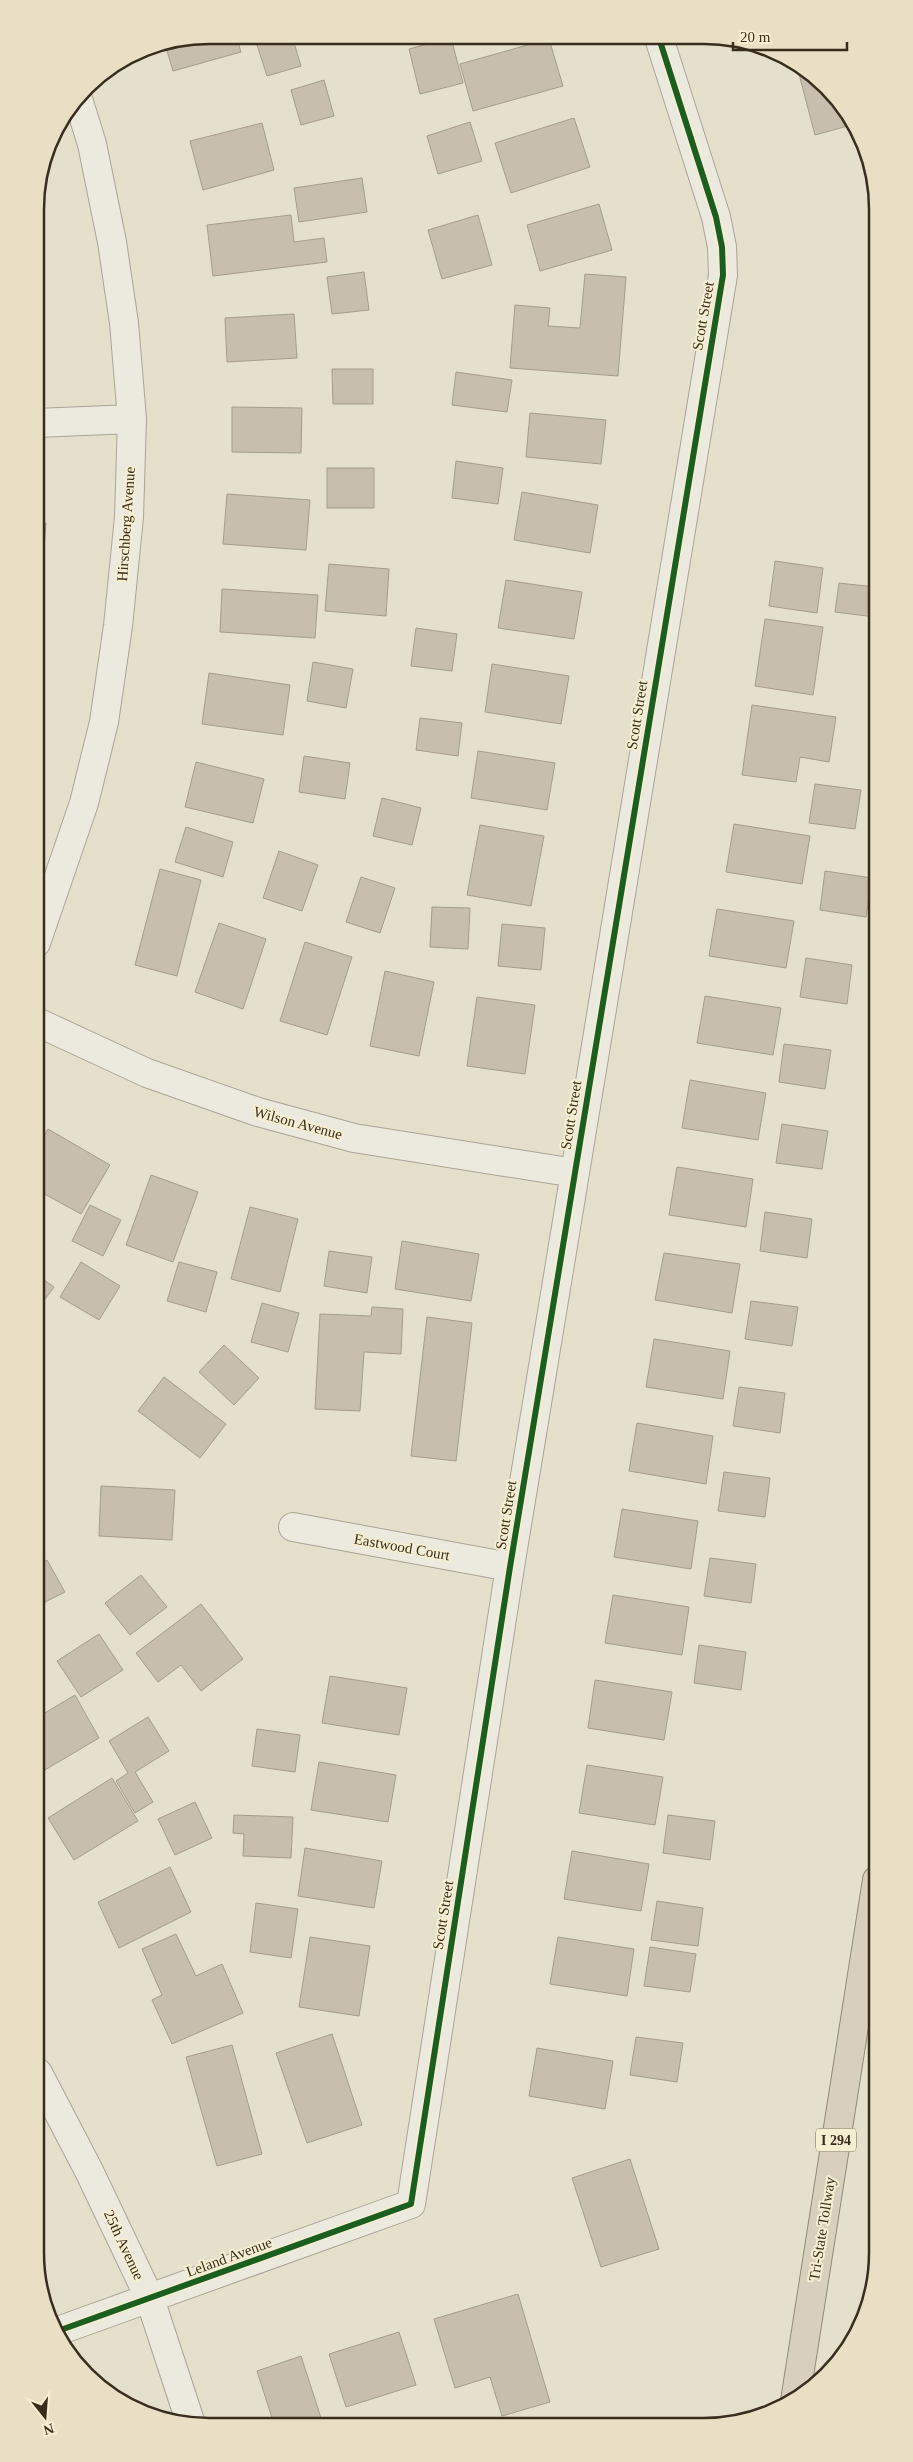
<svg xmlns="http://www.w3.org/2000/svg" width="913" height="2462" font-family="'Times New Roman',serif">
<rect width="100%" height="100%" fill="#e4e0cc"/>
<path fill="#c8bead" stroke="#a59c8c" d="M209 35H236L241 52 173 71 165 44Z
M288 36H292L301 66 267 76 257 45Z
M451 38 463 83 420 94 409 49Z
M549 39 563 86 473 111 460 64Z
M807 72 827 86 855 124 815 135 799 74Z
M324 80 334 116 301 125 291 90Z
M574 118 590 167 511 193 495 143Z
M470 122 482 161 438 174 427 136Z
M262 123 274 170 203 190 190 141Z
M362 178 367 212 299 222 294 188Z
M599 204 612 250 540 271 527 225Z
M291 215 294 242 324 238 327 262 213 276 207 225Z
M478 215 492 265 442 279 428 230Z
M364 272 369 310 332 314 327 277Z
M585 274 626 277 618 376 510 368 515 305 550 308 548 326 580 328Z
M294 314 297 358 227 362 225 318Z
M332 369H373V404H333Z
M456 372 512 380 507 412 452 405Z
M232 407 302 408 301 453 232 452Z
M530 413 606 420 601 464 526 457Z
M456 461 503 468 498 504 452 498Z
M327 468H374V508H327Z
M522 492 598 505 590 553 514 540Z
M227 494 310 500 306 550 223 544Z
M36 523H46L40 601 36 600Z
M775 561 823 568 817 613 769 606Z
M329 564 389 569 386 616 325 611Z
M506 580 582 592 574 639 498 628Z
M839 583 875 587V617L835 612Z
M222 589 318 595 315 638 220 632Z
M765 619 823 627 813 695 755 686Z
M416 628 457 634 452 671 411 666Z
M313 662 353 669 346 708 307 701Z
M492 664 569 676 561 724 485 712Z
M209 673 290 685 283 735 202 724Z
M752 705 836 717 829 762 800 757 796 782 742 775Z
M420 718 462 723 458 756 416 750Z
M478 751 555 763 547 810 471 798Z
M304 756 350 763 345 799 299 792Z
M196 762 264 779 253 823 185 807Z
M815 784 861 790 855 829 809 823Z
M382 798 421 808 412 845 373 836Z
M734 824 810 836 802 884 726 872Z
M480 825 544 836 531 906 467 895Z
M186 827 233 842 223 877 175 862Z
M279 851 318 865 302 911 263 898Z
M160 869 201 880 177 976 135 965Z
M825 871 872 878 866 917 820 910Z
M361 877 395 888 380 933 346 922Z
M432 907 470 908 468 949 430 947Z
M717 909 794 921 786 968 709 956Z
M219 923 266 939 243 1009 195 992Z
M502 924 545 928 541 970 498 966Z
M305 942 352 957 327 1035 280 1021Z
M806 958 852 965 847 1004 800 997Z
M385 971 434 982 419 1056 370 1046Z
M705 996 781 1008 773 1055 697 1043Z
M477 997 535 1005 525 1074 467 1066Z
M784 1044 831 1050 825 1089 779 1082Z
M690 1080 766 1093 758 1140 682 1128Z
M782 1124 828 1131 822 1169 776 1163Z
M48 1129 110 1165 81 1214 37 1190V1149Z
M677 1167 753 1179 746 1227 669 1215Z
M151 1175 198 1192 173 1262 126 1245Z
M90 1205 121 1220 103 1256 72 1241Z
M250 1207 298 1219 280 1292 231 1279Z
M765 1212 812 1219 807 1258 760 1251Z
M402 1241 479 1254 471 1301 395 1289Z
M329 1251 372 1257 367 1293 324 1286Z
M664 1253 740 1264 732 1313 655 1300Z
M81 1262 120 1286 99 1320 60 1297Z
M179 1262 217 1272 206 1312 167 1301Z
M37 1275 54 1287 37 1310Z
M751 1301 798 1307 792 1346 745 1339Z
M262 1303 299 1313 288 1352 251 1342Z
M372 1307 403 1309 401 1354 364 1352 360 1411 315 1409 320 1314 371 1316Z
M427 1317 472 1323 456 1461 411 1456Z
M654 1339 730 1351 723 1399 646 1387Z
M224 1345 259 1378 234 1405 199 1372Z
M164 1377 226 1424 200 1458 138 1411Z
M739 1387 785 1393 780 1433 733 1426Z
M637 1423 713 1436 706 1484 629 1471Z
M724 1472 770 1478 765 1517 718 1511Z
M101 1486 175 1490 172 1540 99 1536Z
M622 1509 698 1521 691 1569 614 1557Z
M710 1558 756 1564 751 1603 704 1596Z
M47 1560 65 1592 37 1606V1566Z
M141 1575 167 1607 130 1635 105 1603Z
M613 1595 689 1607 682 1655 605 1643Z
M201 1604 243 1659 201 1691 181 1665 158 1682 136 1653Z
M99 1634 123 1670 81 1697 57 1661Z
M699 1645 746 1652 741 1690 694 1683Z
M330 1676 407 1688 399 1735 322 1723Z
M595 1680 672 1692 664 1740 588 1728Z
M75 1695 99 1738 38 1774V1717Z
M148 1717 169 1751 135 1772 153 1802 135 1813 116 1781 128 1773 109 1741Z
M257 1729 300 1735 295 1772 252 1766Z
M319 1762 396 1775 388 1822 311 1810Z
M587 1765 663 1777 655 1825 579 1813Z
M112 1778 138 1821 74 1860 48 1818Z
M195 1802 212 1838 175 1855 158 1819Z
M234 1815 293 1817 291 1858 243 1856 244 1834 233 1833Z
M668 1815 715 1821 710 1860 663 1853Z
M305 1848 382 1861 374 1908 298 1896Z
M572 1851 649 1864 641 1911 564 1899Z
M170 1867 191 1912 119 1948 98 1902Z
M657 1901 703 1908 698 1946 651 1940Z
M256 1903 298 1909 291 1958 250 1952Z
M176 1934 196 1976 222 1964 243 2013 172 2044 152 2000 162 1995 142 1949Z
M310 1937 370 1946 359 2016 299 2007Z
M558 1937 634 1949 627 1996 550 1984Z
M650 1947 696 1954 690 1992 644 1986Z
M332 2034 362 2125 307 2143 276 2053Z
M636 2037 683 2043 677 2082 630 2075Z
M232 2045 262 2154 217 2166 186 2057Z
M537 2048 613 2061 605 2109 529 2096Z
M630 2159 659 2249 601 2267 572 2178Z
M518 2294 550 2402 502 2416 490 2377 455 2388 434 2319Z
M399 2332 416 2385 346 2407 329 2354Z
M301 2356 323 2424H274L257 2371Z"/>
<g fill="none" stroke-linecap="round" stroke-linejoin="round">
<defs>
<path id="minor" d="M36 423 132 419
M36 943 84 803 104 722 118 626 129 517 132 419 124 323 112 242 92 144 78 99
M37 1022 147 1073 258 1112 354 1138 575 1173
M293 1527 510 1567
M38 2073 89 2171 150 2299 191 2424
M55 2332 411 2204 510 1567 723 275 722 247 716 217 659 38"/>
<path id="highway" d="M795 2401 877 1880"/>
</defs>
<use href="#minor" stroke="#aaa496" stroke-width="30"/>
<use href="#highway" stroke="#8f8a7c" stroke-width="30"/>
<use href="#minor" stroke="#ece9df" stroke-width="28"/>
<use href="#highway" stroke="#d8d0bd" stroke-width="28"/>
<defs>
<path id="cycleway" d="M55 2332 411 2204 510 1567 723 275 722 247 716 217 659 38"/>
</defs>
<use href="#cycleway" stroke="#f7efd2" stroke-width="9"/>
<use href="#cycleway" stroke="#1b5e20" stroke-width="6"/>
</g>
<g text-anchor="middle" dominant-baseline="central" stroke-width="4" stroke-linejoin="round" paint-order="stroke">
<rect fill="#f7efd2" stroke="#726753" stroke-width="1" x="816" y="2128.5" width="40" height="23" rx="4"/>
<g font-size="14" font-weight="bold" fill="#392d1d">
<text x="836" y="2140">I 294</text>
</g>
<g font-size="15" fill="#392d1d" stroke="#f7efd2">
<text transform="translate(703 316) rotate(-80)">Scott Street</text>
<text transform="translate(126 524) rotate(-86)">Hirschberg Avenue</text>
<text transform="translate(637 715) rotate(-81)">Scott Street</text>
<text transform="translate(571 1115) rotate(-81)">Scott Street</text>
<text transform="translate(298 1123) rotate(15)">Wilson Avenue</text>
<text transform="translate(506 1515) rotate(-81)">Scott Street</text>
<text transform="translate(402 1547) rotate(10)">Eastwood Court</text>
<text transform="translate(443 1915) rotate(-81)">Scott Street</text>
<text transform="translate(822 2229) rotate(-81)">Tri-State Tollway</text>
<text transform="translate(124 2245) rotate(65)">25th Avenue</text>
<text transform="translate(229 2257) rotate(-20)">Leland Avenue</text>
</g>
</g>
<path d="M0 0H913V2462H0ZM209 44H704A165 165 0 0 1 869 209V2253A165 165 0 0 1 704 2418H209A165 165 0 0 1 44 2253V209A165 165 0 0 1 209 44Z" fill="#e8dfc4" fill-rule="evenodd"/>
<path fill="none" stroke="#392d1d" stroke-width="2.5" d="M209 44H704A165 165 0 0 1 869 209V2253A165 165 0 0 1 704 2418H209A165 165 0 0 1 44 2253V209A165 165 0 0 1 209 44Z"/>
<g transform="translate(45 2417) rotate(163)" stroke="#f7efd2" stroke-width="4" paint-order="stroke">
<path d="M0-4L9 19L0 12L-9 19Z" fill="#392d1d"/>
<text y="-8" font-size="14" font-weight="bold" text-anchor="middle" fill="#392d1d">N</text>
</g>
<path d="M733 42v8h114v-8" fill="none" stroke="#392d1d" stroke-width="2.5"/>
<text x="740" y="42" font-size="15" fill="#392d1d" stroke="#f7efd2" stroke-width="4" paint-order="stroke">20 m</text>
</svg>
